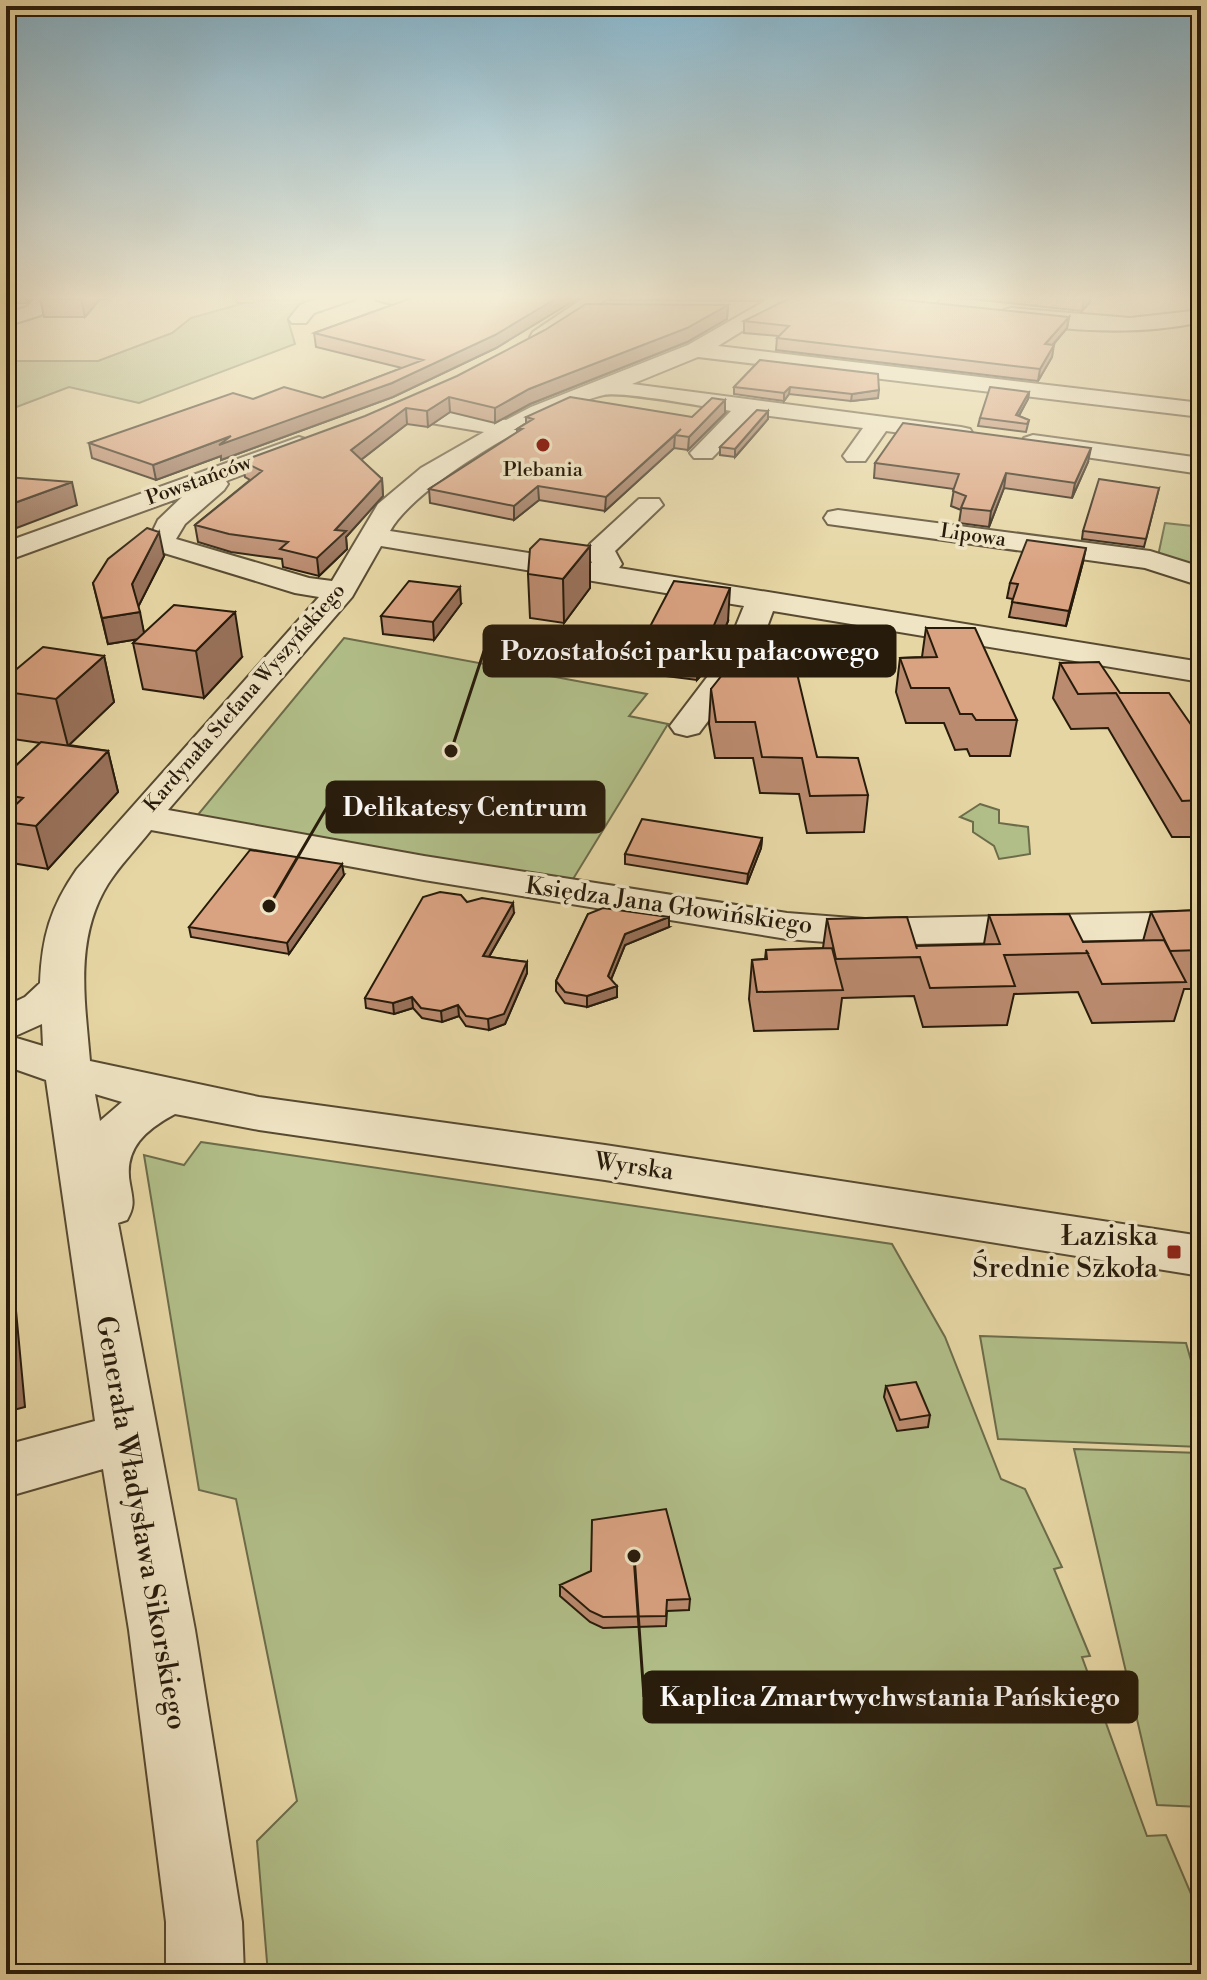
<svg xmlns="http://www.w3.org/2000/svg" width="1207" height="1980" font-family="'Libre Bodoni',serif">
<rect width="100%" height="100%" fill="#e6d6a4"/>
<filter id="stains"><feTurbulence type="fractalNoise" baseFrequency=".0025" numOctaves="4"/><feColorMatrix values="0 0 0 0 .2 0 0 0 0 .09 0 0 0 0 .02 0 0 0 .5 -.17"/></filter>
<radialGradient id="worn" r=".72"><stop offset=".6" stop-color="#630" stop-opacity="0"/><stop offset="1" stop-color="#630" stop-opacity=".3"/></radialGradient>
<path fill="#b1be88" stroke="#6c6c4a" stroke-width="2" d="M255 300 321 301 297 308 288 320 295 344 139 403 69 387 6 411V361H98L172 333 191 318Z
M1165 523 1201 527V580L1158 556Z
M344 638 647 694 629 716 668 724 570 884 196 817Z
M980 804 999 810V823L1028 827 1030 854 999 859 994 846 973 832V822L960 817Z
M201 1142 892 1244 945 1337 1001 1479 1025 1489 1062 1567 1054 1569 1090 1656 1082 1657 1147 1836 1166 1835 1194 1901 1201 1908V1974H268L257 1841 297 1801 236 1499 199 1490 144 1155 184 1165Z
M980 1336 1186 1343 1201 1395V1447L998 1439Z
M1074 1449 1201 1453V1807L1157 1805Z"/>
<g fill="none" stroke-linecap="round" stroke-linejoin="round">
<defs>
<path id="minor" d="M38 295H59L41 315 6 326V313L27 307Z
M237 295H257L252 302H238Z
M328 295H358L355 299 314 313 306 323H292L289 319 300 305Z
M588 295H611L549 342H533L530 337 533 332Z
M783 295H890L893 299C882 312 838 300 820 301 781 304 751 326 718 346L1201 403V417L698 357 632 384 961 427 970 429 973 434 970 439 961 441 886 431 865 461H847L843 456 863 428 755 414 712 458H694L690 453 731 411C706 407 622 391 604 395 549 407 417 483 390 531L592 563 586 550 590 544 639 499H659L663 505 615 551 622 564 619 568 1201 662V682L773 611 756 657 699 733 687 736 675 733 670 726 724 655 744 606 381 546 352 597 168 810 424 856 787 913 865 919 1201 912V938L865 945 787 939 424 880 151 830C137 848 120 865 108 884 74 939 85 1001 90 1061L259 1097 605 1145 1201 1236V1276L605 1180 259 1130 175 1114C147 1129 123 1148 130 1184 133 1200 135 1206 127 1220L118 1223 195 1630 242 1922 244 1974H166V1922L129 1630 103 1469 6 1497V1445L95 1421 46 1080 6 1066V1006L25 997 40 983C42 937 50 908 77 869L319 597 295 593 151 549 147 543 158 520 182 497 6 561V542L299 437 308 440 312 445 308 450 226 481 228 484 224 490 185 524 176 539 309 578 332 581 378 504 421 468 484 432 425 422 422 417 425 412 434 410 506 420 531 407 688 345 770 298ZM42 1024 43 1046 13 1037ZM95 1094 122 1102 100 1121Z
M921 295H943L931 307 924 309 914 303Z
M1011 308 1130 318 1201 310V322C1143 335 1062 333 1004 318L1001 314 1004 310Z
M1033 435 1201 458V474L1024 448 1020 443 1024 438Z
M838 510 1150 551 1201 567V586L1145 568 828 524 824 518 828 512Z"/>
</defs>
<use href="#minor" stroke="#574a31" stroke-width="4"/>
<use href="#minor" fill="#efe4c4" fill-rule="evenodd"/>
</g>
<path fill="#bb8b6f" stroke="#271b0b" stroke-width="2" d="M6 295H35L27 303H6Z
M43 295H111L107 299H100L85 317H44L40 299Z
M376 295H583L496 348 393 397 221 460V456L156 480 92 458 89 443 253 399 323 398 402 368 316 347 314 333 392 305 376 301Z
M610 295H775L758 301 610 300Z
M935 295H1091L1090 302 1082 311Z
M728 305 727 319 687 342 530 404 495 423 450 412 428 427 407 424 361 460 382 479 383 496 346 537 347 549 319 576 283 567 282 559 231 552 198 542 195 525 250 480 245 477 242 461Z
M1069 317 1067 328 1053 345 1052 357 1038 381 776 350 777 338 779 336 744 333V321Z
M760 360 878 398 851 401 789 394 784 401 734 394V387Z
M1029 392 1028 399 1019 416 1029 420 1026 432 978 426 980 418Z
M768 411V419L735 457 720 455V447Z
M725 413 688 450 674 448 605 511 539 500 514 520 430 503 429 489 517 433V429L526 423V417H692Z
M1088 462 1072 498 1004 488 989 527 959 523 961 510 951 506 954 489 874 478 875 463Z
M1159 488 1144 547 1082 539 1083 531Z
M590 546V588L564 623 530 618 528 574Z
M164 556 138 607 144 633 242 657 204 698 143 689 133 643 138 639 108 644 93 583Z
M1083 562 1066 626 1009 617 1013 599 1007 598 1010 583Z
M461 604 434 640 383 634 381 616Z
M728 621 710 665 697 680 643 673 644 638Z
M926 628 1017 720 1010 756H970L967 749 955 750 944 723H906L896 692 900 658 922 657Z
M104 656 114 702 69 745 108 751 118 792 48 869 12 863 6 843V775L40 743 6 738V678Z
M1060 663 1120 693 1192 726H1201V837H1172L1108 728 1071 729 1053 698Z
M783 665 817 757 868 795 864 832 807 833 799 794 760 793 753 758H715L709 724 711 689Z
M762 838 761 848 747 884 625 864V854Z
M344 875 289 954 191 937 189 927Z
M467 902 514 913 489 957 527 962V973L505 1024 489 1030 466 1026 459 1016 442 1022 422 1018 413 1008 394 1014 366 1008 365 998Z
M1201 910V989H1184L1174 1021 1092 1023 1078 992 1014 994 1007 1025 923 1027 914 996 842 998 838 1029 754 1031 749 999 752 960 765 959 766 950 823 948 827 919 916 946 984 944 989 915 1083 942 1143 941 1151 912Z
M588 914 669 927 625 945 611 979 617 997 587 1007 565 1003 556 991V981Z
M886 1386 930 1415 928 1427 897 1431 884 1397Z
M560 1585 690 1599 689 1610 667 1611 666 1626 603 1628 590 1622 560 1596Z"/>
<path fill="#98715a" stroke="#271b0b" stroke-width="2" d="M25 295H35L27 303Z
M85 295H99L100 299 85 317 81 299Z
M562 295H583L496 348 393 397 221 460V456L156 480 153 465 231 436 392 383Z
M759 295H775L758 301Z
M1087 295H1091L1090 302 1082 311 1084 298Z
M728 305 727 319 687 342 530 404 495 423V408L529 389Z
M1069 317 1067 328 1043 356 1045 344Z
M1054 345 1052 357 1038 381 1040 369Z
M790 387 789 394 784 401V393Z
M879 390 878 398 851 401 852 394Z
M1029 392 1028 399 1015 422 1016 415Z
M449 397 450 412 428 427 427 411Z
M725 400V413L688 450 689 437Z
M406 408 407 424 353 466 351 450Z
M768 411V419L735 457V449Z
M675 435 674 448 605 511 606 497Z
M1091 448 1088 462 1072 498 1075 483Z
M1006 473 1004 488 989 527 991 511Z
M382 479 383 496 346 537 347 549 319 576 317 558 335 530Z
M72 482 77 505 6 532V506Z
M538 486 539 500 514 520V506Z
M159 532 164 556 137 609 132 584Z
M590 546V588L564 623 563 579Z
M1086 548 1083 562 1066 626 1069 611Z
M460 587 461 604 434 640 433 622Z
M730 588 728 621 710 665 697 680 698 645Z
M140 612 145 638 108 644 102 618Z
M235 612 242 657 204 698 196 651Z
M104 656 114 702 68 746 56 699Z
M108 751 118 792 48 869 36 826Z
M762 838 761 848 747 884 748 874Z
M342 864 344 875 289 954 287 943Z
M513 903 514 913 483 967V956Z
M669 917V927L625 945 608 987V976L625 934Z
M527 962V973L505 1024 489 1030 488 1019Z
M617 986V997L587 1007V996Z
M412 997 413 1008 394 1014 393 1003Z
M458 1005 459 1016 442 1022 441 1011Z
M7 1278 15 1300 25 1407 6 1412Z"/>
<path fill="#d9a281" stroke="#271b0b" stroke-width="2" d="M43 295H85L81 299H40Z
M399 295H562L495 335 392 383 219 445 231 436 153 465 89 443 233 393 253 399 284 387 323 398 423 360 314 333 412 298Z
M826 295H855L1069 317 1045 344 1054 345 1040 369 777 338 789 326 744 321 788 299Z
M1054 295H1087L1084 298Z
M586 304 728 305 687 328 529 389 495 408 449 397 427 411 406 408 351 450 382 479 335 530 346 531 317 558 280 549 288 542 229 534 195 525 262 471 242 461 365 416 457 376 545 330Z
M760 360 878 374 879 390 852 394 790 387 784 393 734 387Z
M990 387 1029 392 1016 415 1029 420 1027 424 980 418Z
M570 397 692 417 712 398 725 400 689 437 675 435 681 429 606 497 538 486 514 506 429 489 522 429H517L533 419 526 417Z
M757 410 768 411 735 449 720 447Z
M903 423 1091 448 1075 483 1006 473 991 511 961 508 966 496 953 491 959 474 875 463Z
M6 477 72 482 6 506Z
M1099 479 1159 488 1146 539 1083 531Z
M147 528 159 532 132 584 140 612 102 618 93 583 108 559Z
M540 539 590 546 563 579 528 574 530 549Z
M1027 540 1086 548 1069 611 1012 602 1018 584 1010 583Z
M409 581 460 587 433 622 381 616Z
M674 581 730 588 712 630 698 645 644 638Z
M174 605 235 612 196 651 133 643Z
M926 628H975L1017 720H976L972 714H960L949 688H911L900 658 937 657Z
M43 647 104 656 56 699 6 692V678Z
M781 659 783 665H795L817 757 858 758 868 795 810 796 802 758 762 757 755 722H716L711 689 734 660Z
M1099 662 1120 693H1169L1192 726H1201V800L1182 801 1116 693 1078 694 1060 663Z
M41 742 108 751 36 826 6 822V814L23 798 6 795V775Z
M642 819 762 838 748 874 625 854Z
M250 850 342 864 287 943 189 927Z
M440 892 461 895 467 902 482 898 513 903 483 956 527 962 504 1014 488 1019 466 1016 458 1005 441 1011 421 1008 412 997 393 1003 365 998 423 897Z
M603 908 669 917 625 934 608 976 617 986 587 996 565 992 556 981 588 914Z
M1201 910V950L1170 951 1151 912Z
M1069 914 1083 942 1164 940 1186 982 1102 984 1086 950 1088 953 1004 955 1015 986 930 988 920 957 836 959 827 919 907 917 917 949 916 946 1000 944 989 915Z
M832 948 843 990 757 992 752 960 767 959 766 950Z
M6 1278H7L16 1385 6 1388Z
M916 1382 930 1415 900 1420 886 1386Z
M666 1509 690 1599 667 1600 666 1616 603 1617 590 1611 560 1585 591 1571 592 1520Z"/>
<linearGradient id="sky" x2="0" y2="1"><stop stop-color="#87b6ce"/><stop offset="0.52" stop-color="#f4edd6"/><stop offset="1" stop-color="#f4edd6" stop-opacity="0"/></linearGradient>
<rect width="1207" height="572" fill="url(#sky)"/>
<g fill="#8f2418" stroke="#efe4c4" stroke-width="3">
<circle cx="543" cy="445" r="8"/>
<rect x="1166" y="1244" width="16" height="16" rx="4"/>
</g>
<g text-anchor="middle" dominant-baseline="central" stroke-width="7" stroke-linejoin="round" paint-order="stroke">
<g font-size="20" fill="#271b0b" stroke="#efe4c4">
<text x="543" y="470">Plebania</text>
</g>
<g font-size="20" fill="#271b0b" stroke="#efe4c4">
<text transform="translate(199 481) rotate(-20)">Powstańców</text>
<text transform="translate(973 536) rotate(8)">Lipowa</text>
<text transform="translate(245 698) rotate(-49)">Kardynała Stefana Wyszyńskiego</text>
</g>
<g font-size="24" fill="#271b0b" stroke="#efe4c4">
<text transform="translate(669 906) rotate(8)">Księdza Jana Głowińskiego</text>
<text transform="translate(634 1167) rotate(8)">Wyrska</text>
</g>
<g font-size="28" fill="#271b0b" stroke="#efe4c4" text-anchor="end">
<text x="1158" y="1236">Łaziska<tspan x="1158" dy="32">Średnie Szkoła</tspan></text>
</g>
<g font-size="28" fill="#271b0b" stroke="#efe4c4">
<text transform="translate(141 1523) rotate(80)">Generała Władysława Sikorskiego</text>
</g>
</g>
<path fill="none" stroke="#271b0b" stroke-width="3" d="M451 751L484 651M269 906L327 807M634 1556L644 1697"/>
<g fill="#271b0b" stroke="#efe4c4" stroke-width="3">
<circle cx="451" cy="751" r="8"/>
<circle cx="269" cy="906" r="8"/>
<circle cx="634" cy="1556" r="8"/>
</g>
<g fill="#271b0b" stroke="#271b0b" stroke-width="3">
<rect x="484" y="626" width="411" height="50" rx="8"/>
<rect x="327" y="782" width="277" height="50" rx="8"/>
<rect x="644" y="1672" width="493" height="50" rx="8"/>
</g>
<g font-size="26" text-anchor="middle" font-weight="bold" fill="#fff">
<text x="690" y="660">Pozostałości parku pałacowego</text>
<text x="465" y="816">Delikatesy Centrum</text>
<text x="890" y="1706">Kaplica Zmartwychwstania Pańskiego</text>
</g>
<rect width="1207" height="1980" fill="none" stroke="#e6d6a4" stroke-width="32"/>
<rect x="8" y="8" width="1191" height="1964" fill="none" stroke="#271b0b" stroke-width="4"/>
<rect x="16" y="16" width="1175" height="1948" fill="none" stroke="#271b0b" stroke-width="2"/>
<rect width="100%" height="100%" filter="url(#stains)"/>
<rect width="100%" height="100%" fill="url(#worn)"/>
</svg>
